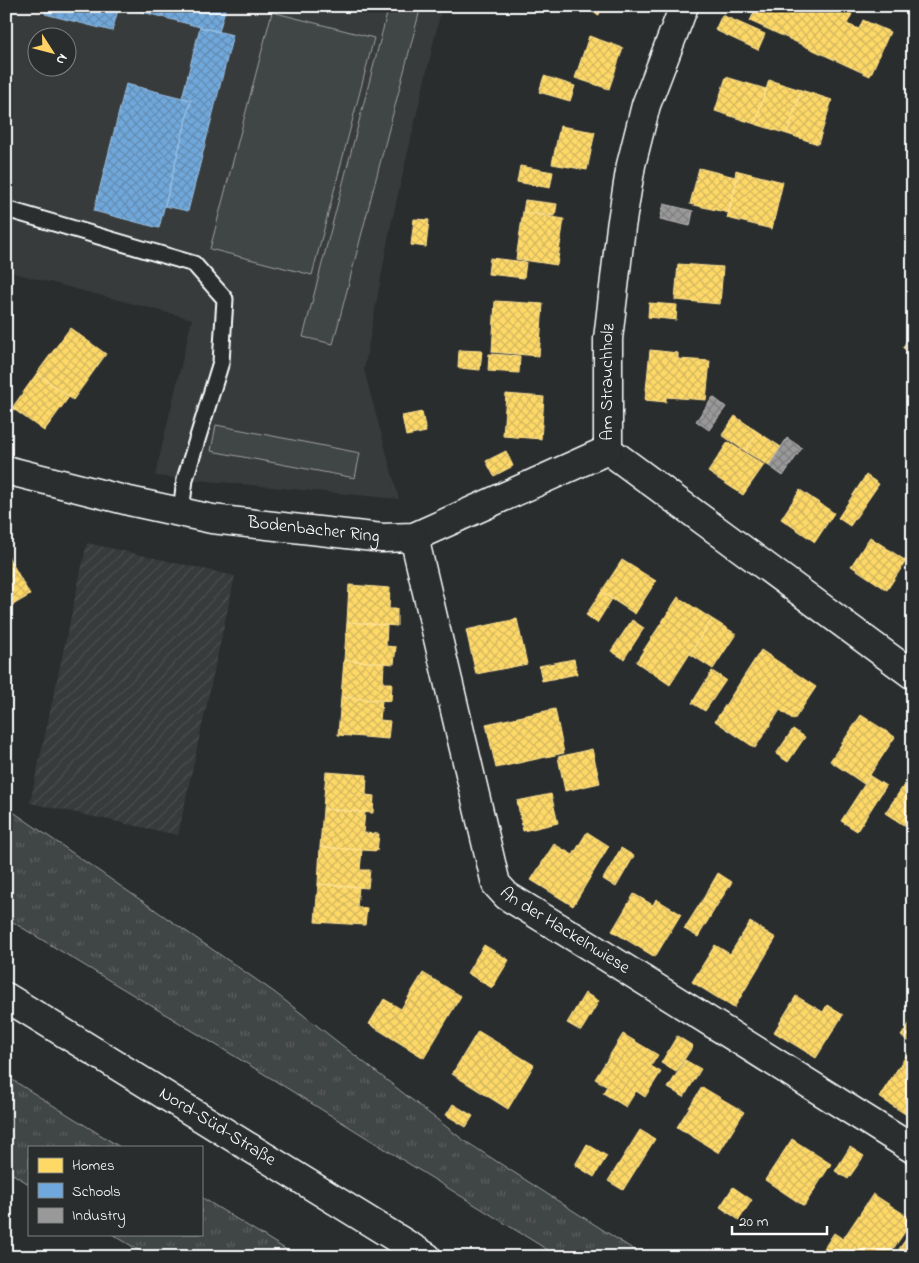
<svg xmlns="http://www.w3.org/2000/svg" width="919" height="1263" font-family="'Indie Flower',sans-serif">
<defs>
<pattern id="industrial-furrows" width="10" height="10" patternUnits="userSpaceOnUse" patternTransform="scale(1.25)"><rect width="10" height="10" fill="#373a3b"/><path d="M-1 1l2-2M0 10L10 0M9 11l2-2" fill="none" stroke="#4b4e4f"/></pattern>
<pattern id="grass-tufts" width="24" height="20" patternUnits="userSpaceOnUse" patternTransform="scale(1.25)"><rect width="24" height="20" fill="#414445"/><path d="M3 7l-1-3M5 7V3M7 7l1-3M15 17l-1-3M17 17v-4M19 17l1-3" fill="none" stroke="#5e6061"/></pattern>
<pattern id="homes-cross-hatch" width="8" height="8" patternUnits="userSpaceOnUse" patternTransform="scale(1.25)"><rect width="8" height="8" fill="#ffd966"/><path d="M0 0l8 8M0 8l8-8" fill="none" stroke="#d2b660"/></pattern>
<pattern id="schools-cross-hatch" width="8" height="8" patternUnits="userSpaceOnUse" patternTransform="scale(1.25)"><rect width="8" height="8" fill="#6fa8dc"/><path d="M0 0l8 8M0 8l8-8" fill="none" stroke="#648cb1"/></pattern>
<pattern id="industry-cross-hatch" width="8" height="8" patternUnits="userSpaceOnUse" patternTransform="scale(1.25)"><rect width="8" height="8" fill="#999"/><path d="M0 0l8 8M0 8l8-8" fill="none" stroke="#7e7e7e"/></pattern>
</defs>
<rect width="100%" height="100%" fill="#2a2d2e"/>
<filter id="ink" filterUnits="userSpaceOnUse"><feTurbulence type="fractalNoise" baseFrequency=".02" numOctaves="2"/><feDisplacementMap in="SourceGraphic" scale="10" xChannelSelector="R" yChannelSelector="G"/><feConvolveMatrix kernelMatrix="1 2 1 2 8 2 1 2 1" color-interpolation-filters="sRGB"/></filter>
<g filter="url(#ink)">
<path fill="#373a3b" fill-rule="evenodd" d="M6 6H442L390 229 364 370 399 499 155 476 192 319 6 271ZM38 38H68V68H38Z"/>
<path fill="url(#industrial-furrows)" d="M87 543 235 576 178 835 30 803Z"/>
<path fill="url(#grass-tufts)" stroke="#a0a2a2" d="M6 807 274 992 462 1139 645 1257H559L269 1077 6 918Z
M6 1076 120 1147H29V1184L6 1170Z
M201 1197 298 1257H150L112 1234H201Z"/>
<path fill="#414445" stroke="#a0a2a2" d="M389 6H421L333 344 303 337Z
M272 12 374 38 312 275 210 249Z
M216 425 360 453 355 478 211 451Z"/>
<path fill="url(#homes-cross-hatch)" stroke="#ffe494" d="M577 6H602L599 15Z
M757 6H835L852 14 847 24 859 29 863 20 890 32 870 76 750 21Z
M722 15 765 34 758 50 715 30Z
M589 36 623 48 609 89 575 78Z
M544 76 575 86 570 101 539 92Z
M726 77 766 89 755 124 715 111Z
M769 80 801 90 787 134 755 124Z
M801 90 832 100 818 144 787 134Z
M560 126 595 132 587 170 552 164Z
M520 166 553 172 550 188 517 182Z
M699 168 735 177 736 170 739 171 729 213 690 204Z
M739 171 783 182 772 229 727 218Z
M525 200 557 204 555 216 523 212Z
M523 212 564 219 557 265 516 259Z
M414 219 429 220 426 247 411 245Z
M490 258 526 262 524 278 488 274Z
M678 264 723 267 720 304 675 300Z
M495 301 543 304 539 356 492 352Z
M649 303 677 305 676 320 648 317Z
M70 328 106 354 73 400 37 373Z
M913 328V353L903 348Z
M459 350 482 351 480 370 458 368Z
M650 350 678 353V359L710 361 706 400 666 397V402L645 400Z
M489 354 520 356 519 373 488 371Z
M37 373 69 397 44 431 12 408Z
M506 394 544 397 541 439 503 436Z
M422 412 426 432 406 436 402 416Z
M735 416 758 432 745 451 722 435Z
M758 432 781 447 769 466 745 451Z
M728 442 764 465 743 495 708 472Z
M506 451 513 466 494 476 486 461Z
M866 475 879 484 850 526 838 518Z
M800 490 834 513 815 542 781 519Z
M870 537 906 561 887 590 851 566Z
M7 554 30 595 6 609V555Z
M622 560 656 581 635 614 601 592Z
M349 585 390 588 389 609H397V626L347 622Z
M601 592 612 599 597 623 586 615Z
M678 597 712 619 670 685 636 662Z
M517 619 527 664 476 674 466 630Z
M712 619 736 634 713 669 690 654Z
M632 620 644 628 624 659 611 651Z
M347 622 387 625 386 646 396 647 394 664 344 660Z
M761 650 816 687 794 720 780 710 755 748 715 721Z
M574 659 577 674 542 681 539 666Z
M344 660 384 663 383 683H392L391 701 341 697Z
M712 671 726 680 705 711 692 703Z
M341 697 382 701 380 720 390 721 388 739 338 735Z
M555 709 564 753 496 768 486 724Z
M861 715 895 737 864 784 830 761Z
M793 729 805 737 788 762 776 754Z
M592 749 600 783 565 791 558 757Z
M326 772 367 775 366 795 374 796 373 813 323 809Z
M913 772V831L885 813Z
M870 776 886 786 857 831 841 821Z
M551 794 558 823 523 831 517 801Z
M323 809 365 812 363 833 379 834 377 851 320 847Z
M587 832 609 846 573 906 531 880 554 844 573 855Z
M320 847 362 850 360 870H370L368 888 318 884Z
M621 848 634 856 616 887 603 879Z
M718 873 732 882 716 907 703 899Z
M318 884 359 887 357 907 367 908 365 925 315 922Z
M634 894 653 905 656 899 681 914 655 957 612 931Z
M703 899 716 907 698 937 684 929Z
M750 922 776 938 734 1008 692 982 715 945 730 954Z
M484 945 509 960 492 988 467 973Z
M423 973 461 996 424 1058 369 1024 384 999 401 1009Z
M585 993 599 1001 581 1031 567 1023Z
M796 996 823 1012 827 1005 843 1015 816 1058 774 1032Z
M911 1021 913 1023V1044L901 1036Z
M478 1031 534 1065 508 1109 452 1074Z
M623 1034 658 1055 651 1066 661 1072 645 1097 636 1091 626 1107 603 1093 607 1086 595 1079Z
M677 1036 693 1046 676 1072 661 1063Z
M908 1053 913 1056V1119L879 1097Z
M685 1060 701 1069 684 1097 668 1088Z
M702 1087 744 1112 719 1153 677 1127Z
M453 1104 473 1116 466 1127 446 1115Z
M640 1130 655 1139 623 1190 608 1181Z
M792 1139 831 1164 804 1206 765 1180Z
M587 1144 607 1156 594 1177 575 1165Z
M850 1147 864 1156 848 1179 835 1171Z
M733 1187 752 1200 739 1220 720 1207Z
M873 1194 913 1220 891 1252 899 1257H826L821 1253 834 1233 843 1239Z
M913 1229V1257H911L899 1249Z"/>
<path fill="url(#schools-cross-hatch)" stroke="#9ac2e6" d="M47 6H118L119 7 112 31 45 14Z
M118 6H165L162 17Z
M165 6H226L219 32 162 17Z
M200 27 233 35 188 211 165 206 191 100 182 98Z
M126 84 191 100 159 228 94 211Z"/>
<path fill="url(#industry-cross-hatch)" stroke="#b8b8b8" d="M664 204 693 211 690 226 660 219Z
M713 397 726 407 709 430 696 421Z
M787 438 802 448 783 476 769 466Z"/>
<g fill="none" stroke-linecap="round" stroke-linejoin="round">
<defs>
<path id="lane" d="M6 209 194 264 225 299 221 362 185 479 181 512"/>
<g id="street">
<path id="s1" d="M608 450V339L621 227 631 165 646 105 684 6"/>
<path d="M608 450 913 675"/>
<path id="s2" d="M6 470 129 501 212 519 382 538 414 537 608 450"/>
<path id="s3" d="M414 537 496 884 507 896 594 949 913 1149"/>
</g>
<g id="primary">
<path id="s4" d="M6 997 427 1257"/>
</g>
</defs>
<use href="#lane" stroke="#fff" stroke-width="19"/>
<use href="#street" stroke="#fff" stroke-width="31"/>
<use href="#primary" stroke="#fff" stroke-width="31"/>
<use href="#lane" stroke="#2a2d2e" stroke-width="15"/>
<use href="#street" stroke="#2a2d2e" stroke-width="28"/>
<use href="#primary" stroke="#2a2d2e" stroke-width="28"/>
</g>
</g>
<g text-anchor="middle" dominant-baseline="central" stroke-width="5" stroke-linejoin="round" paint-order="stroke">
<g font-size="18" fill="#fff" stroke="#2a2d2e">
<text stroke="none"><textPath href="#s1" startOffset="68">Am Strauchholz</textPath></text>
<text stroke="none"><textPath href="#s2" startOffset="314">Bodenbacher Ring</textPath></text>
<text stroke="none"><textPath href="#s3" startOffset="440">An der Hackelnwiese</textPath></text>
<text stroke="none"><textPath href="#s4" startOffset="248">Nord-Süd-Straße</textPath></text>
</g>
</g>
<rect width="919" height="1263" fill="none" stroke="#2a2d2e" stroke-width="25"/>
<rect x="12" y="12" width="894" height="1238" fill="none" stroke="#fff" stroke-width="2" filter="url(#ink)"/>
<rect x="28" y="1146" width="175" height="90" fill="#2a2d2e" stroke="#7f8182"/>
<rect x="38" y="1158" width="25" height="15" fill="#ffd966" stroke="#7f8182"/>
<text x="72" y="1170" font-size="15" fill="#ffffff">Homes</text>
<rect x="38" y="1183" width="25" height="15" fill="#6fa8dc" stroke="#7f8182"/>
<text x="72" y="1196" font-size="15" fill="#ffffff">Schools</text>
<rect x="38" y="1208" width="25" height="15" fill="#999999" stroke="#7f8182"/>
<text x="72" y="1220" font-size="15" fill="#ffffff">Industry</text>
<g transform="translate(52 52) rotate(126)"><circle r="24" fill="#2a2d2e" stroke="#7f8182"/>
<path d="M0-4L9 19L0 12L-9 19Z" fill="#ffd166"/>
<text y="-8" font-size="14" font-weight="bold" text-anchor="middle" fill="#ffffff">N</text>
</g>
<path d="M732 1226v8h95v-8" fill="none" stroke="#ffffff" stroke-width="2.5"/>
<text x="739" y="1226" font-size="15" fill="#ffffff" stroke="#2a2d2e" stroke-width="4" paint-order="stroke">20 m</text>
</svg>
